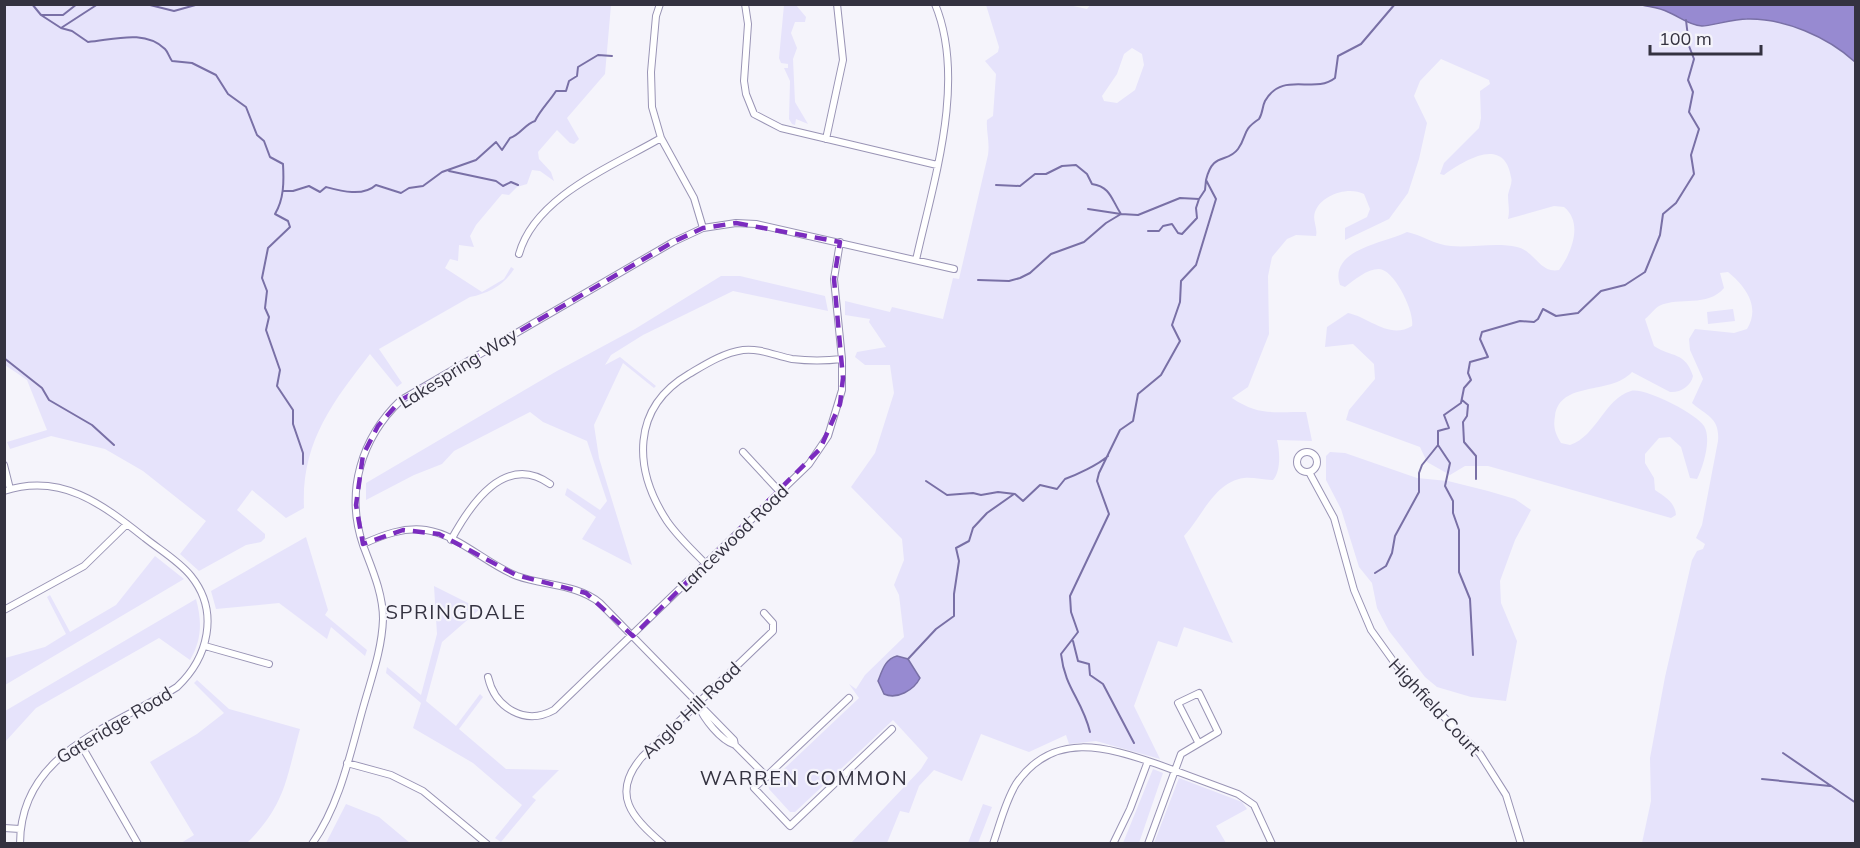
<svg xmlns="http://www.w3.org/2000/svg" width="1860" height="848" font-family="Mulish,sans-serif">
<rect width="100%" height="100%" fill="#f5f4fb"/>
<path fill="#e6e3fb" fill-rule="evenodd" d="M1064 4 1087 9 1091 4 1855 5V843H1642L1651 801 1650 758 1665 677 1692 560 1697 551 1703 549 1705 544 1696 538 1702 525 1718 441C1720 418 1707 416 1692 403L1703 379 1690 350 1689 339 1695 329 1734 333 1747 329C1761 306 1745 286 1728 272L1720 273 1724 288C1707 308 1680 296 1659 306 1654 309 1650 315 1645 319L1654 346C1672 358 1685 351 1693 376 1691 386 1680 393 1670 392L1632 372C1610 396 1560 380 1555 416 1553 427 1555 433 1561 443L1570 445C1597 436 1604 399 1631 391 1644 387 1697 414 1704 426 1712 439 1703 467 1697 479L1690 478 1681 447 1670 437 1659 438 1645 454V463L1654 478 1655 490C1665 497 1675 502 1676 515L1671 518 1488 466H1465L1450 475 1427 462 1420 447 1346 420 1349 410 1375 379 1374 364 1353 344 1325 347 1327 327 1348 313C1369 317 1389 340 1412 326 1415 312 1394 269 1379 269 1367 269 1354 280 1345 287L1340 285C1328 249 1386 243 1407 232 1422 235 1435 245 1451 246 1472 248 1496 242 1517 247 1535 251 1540 274 1559 270 1571 254 1584 223 1564 207L1554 206 1508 219C1510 210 1508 204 1508 195 1509 189 1513 183 1511 177 1504 135 1464 161 1444 175L1440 174 1444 163 1479 128 1481 118 1480 91 1490 84 1489 80 1441 59 1420 81 1414 96 1427 123 1419 159 1408 193 1389 219 1345 240V228L1367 217 1370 209 1364 194C1348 186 1321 195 1315 212 1312 220 1318 228 1316 236L1296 235 1287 239 1272 257 1268 276 1269 334 1248 387 1232 398C1260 417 1275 411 1306 412L1312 441 1277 440C1280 452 1281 471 1273 480 1263 480 1253 477 1244 478 1214 482 1202 517 1184 536L1233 643 1184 627 1177 647 1158 641 1134 706 1160 759 1096 741 1069 744 1066 735 1029 752 981 734 962 781 934 770 919 786 909 813 900 811 887 843H851L921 769 928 758 893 720 795 812H790L769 789 768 784 859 698 849 684 856 689 865 675 904 637 899 595 894 585 904 560 902 539 851 487 875 453 894 393 890 365H865L855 357 857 352 886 347 869 322 870 319 845 315V301L890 312 892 307 943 319 953 278 959 279 988 155C990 142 986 132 987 120L993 116 996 74 985 61 998 52 999 47 986 5ZM1132 48 1142 54 1144 65 1135 90 1117 103 1104 101 1102 96 1117 74 1124 54Z
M4 5 5 4 611 5 605 74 567 118 579 139 574 144 570 143 557 130 538 152 539 159 551 172 554 181 540 171 532 170 527 184 517 187 509 195 502 194 476 225 470 236 474 247 459 245 458 261 450 259 445 268 482 292 504 279 511 267 514 269C504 285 489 293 470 297L379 349 402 383 397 387 370 354C332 403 301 443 304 508L286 518 252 490 237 510 265 534V538L261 542 246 545 199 571 180 554 206 521 143 471 105 449 51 436 10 449 7 442 47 430 27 380 5 365Z
M784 5H796L806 17 805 22H795L791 33 797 48 793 59 795 102 808 124 796 119 795 125 792 124 789 119 790 81 784 68H788V64L781 63 779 58Z
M721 276H740L825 296 828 311 733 291 643 335 611 355 605 365 620 357 656 386 654 388 623 363 594 425 599 458 632 565 582 539 596 517 565 495 567 488 600 510 607 501 587 441 543 422 530 412 454 451 442 464 414 475 366 500V483L557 371 635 329Z
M1733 309 1735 321 1708 324 1707 312Z
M1330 452 1345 453 1417 478 1448 481 1488 491 1515 499 1531 510 1515 540 1500 581 1501 603 1517 641 1506 701 1471 697 1437 687 1425 677 1389 631 1377 608 1372 583 1359 567 1341 509 1326 480V456Z
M306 537 328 610 325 615 367 650 365 656 331 627 327 639 279 603 216 609 211 591Z
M155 556 184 579 5 685V658L45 647 66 634 47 597 50 595 70 632 116 605Z
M434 586 480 609 442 642 426 701 456 726 480 694 483 697 459 729 506 769 559 770 532 797 536 800 501 842 495 838 522 805 473 763 413 728 421 703 386 673 387 667 421 695 437 634Z
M196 599C202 621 202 640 190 660L159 638 36 708 5 742V711Z
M197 680 229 709 300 729C286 779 286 804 247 843H181L194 835 150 762 197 734 224 713 194 683Z
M1153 769 1163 773 1139 843H1123Z
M1179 778 1242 802 1247 809 1216 826 1226 843H1154Z
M346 804 379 817 410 843H326Z
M983 804 992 807 978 843H968Z"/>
<path fill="#978ad1" stroke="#7970a6" stroke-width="1.5" d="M1642 5H1855V62C1828 37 1784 18 1747 19 1734 19 1710 26 1702 26 1688 25 1680 17 1668 12 1660 8 1650 7 1642 5Z
M897 656 908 659 920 678C914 690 897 700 884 694L878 681C882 671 885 659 897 656Z"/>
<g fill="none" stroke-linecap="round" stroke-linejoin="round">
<path stroke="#7970a6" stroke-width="2" d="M32 4 41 15 61 28 98 4
M146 4 174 11 199 4
M42 15H63L77 4
M61 28 72 31 88 42C113 40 144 29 165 49 168 52 169 57 172 61L192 63 216 75 228 94 246 107 257 135 264 141 270 157 283 164C284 182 284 199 275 214L288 221 290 227 268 248 262 278 267 291 265 308 269 317 266 330 280 370 277 386 293 410V424L303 453V464
M449 171 496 181 503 186 511 182 518 185
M996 185 1020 186 1035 174H1046L1062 166 1076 165 1087 174 1092 184C1111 187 1111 199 1121 214
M283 191H293L309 186 320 192 326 187C341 191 363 197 376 185L401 193 409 188 423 186 442 172 476 160 496 142 502 150 510 138C520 135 525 124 535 121 541 109 549 102 556 91H566L569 81 577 76 578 67 598 55 612 56
M1088 209 1121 214
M1148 231H1159L1163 226 1172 224 1178 233 1182 234 1197 218 1196 208 1199 199
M978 280 1009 281 1020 278 1030 273 1051 254 1084 242 1106 223 1121 214 1138 215 1180 198 1199 199 1205 190 1206 180
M4 358 42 388 49 400 92 425 114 445
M1462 400 1468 405 1467 416 1463 422 1464 442 1476 456V479
M926 481 947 495 973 493 981 495 998 492 1015 494 1023 501 1040 485 1057 489 1065 479C1076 475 1098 465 1108 456
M1375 573 1386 566 1392 553 1395 536 1419 492V473L1422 465 1438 445
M1073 641 1078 661 1089 664 1090 675 1103 684 1134 743
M1473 655 1470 599 1459 572V530L1453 513V501L1445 486 1450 463 1438 445V431L1449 428 1444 415 1461 403 1464 388 1471 380 1468 373 1470 362 1488 357 1480 339 1482 332 1520 321 1534 322 1538 319 1543 309 1556 316 1578 313 1601 291 1625 285 1645 272 1660 235 1663 214 1676 203 1694 174 1691 155 1699 129 1689 112 1693 92 1688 80 1694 59 1689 46 1686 20
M908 659 936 629 954 616V594L959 561 956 548 969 541 973 528 987 513 1014 494
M1090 732C1082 699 1065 689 1061 654L1078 632 1071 612 1070 596 1109 514 1097 481 1099 473 1120 430 1133 421 1138 394 1161 375 1180 341 1172 325 1180 302 1181 281 1196 265 1216 199 1206 180C1213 151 1227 164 1238 149 1248 135 1241 131 1259 119 1263 113 1262 107 1265 101 1283 70 1314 95 1335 78L1338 56 1361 44 1395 4
M1783 753 1856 803
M1762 779 1830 786"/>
<defs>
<path id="street" d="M660 4 656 16 651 72 652 107 661 138 694 198 703 228
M745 4 748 24 744 81 746 94 754 114 781 128 937 165
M826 139 843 60 837 4
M519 254C535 196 613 166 661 138
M916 260C933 183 967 81 935 4
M743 452 781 493
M1297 462a10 10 0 1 1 20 0a10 10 0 1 1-20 0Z
M4 465 10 489
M1309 472 1334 518 1354 590 1371 630 1404 676 1480 754 1506 795 1521 844
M4 491C62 472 103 505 145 538 160 550 179 561 191 576 220 612 208 658 177 687 112 728 20 752 20 844
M451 540C470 505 505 452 550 484
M363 544C383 535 403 527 426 530 459 535 486 564 517 576 545 586 577 584 600 603L734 740 735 745
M707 565C693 551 678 537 667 521 633 469 631 408 689 374 706 364 723 353 743 350 760 348 776 356 792 359 809 361 825 361 842 359
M4 610 84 566 127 524
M205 646 269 664
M488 677C495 708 525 726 554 710L809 464 828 436 842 390V359L834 279 840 242
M849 698 754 788 790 826 892 729
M698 705C704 719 720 740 735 745L767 777
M80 743 138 844
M347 763 391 775 423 791 487 844
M4 828 20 829
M312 844C340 804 350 754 363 708 371 679 382 650 383 619 383 593 372 569 363 545 345 492 361 438 401 400L673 242 703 228 736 223 756 224 954 269
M663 844C632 818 610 794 642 757L773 631V623L764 613
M993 844C1000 824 1005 802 1016 784 1053 730 1107 747 1157 764 1184 774 1211 784 1238 794L1254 805 1272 844
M1113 844 1130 809 1148 761
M1148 844 1181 754 1218 732 1199 693 1178 703 1198 742"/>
</defs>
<use href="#street" stroke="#9994b5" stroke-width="8"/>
<use href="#street" stroke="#fff" stroke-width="6"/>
</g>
<path fill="none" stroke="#7b2cbf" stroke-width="4.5" stroke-dasharray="12 8" stroke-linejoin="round" d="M736 223 840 242 834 279 843 378 840 404 820 449 633 636 586 593 516 575 439 534 403 530 363 544 356 505 363 455 378 426 401 400 673 242 703 228Z"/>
<g text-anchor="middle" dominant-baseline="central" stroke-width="4.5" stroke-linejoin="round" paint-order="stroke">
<g font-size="18" fill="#343240" stroke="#f5f4fb">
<text transform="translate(458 368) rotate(-32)">Lakespring Way</text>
<text transform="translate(733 538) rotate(-44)">Lancewood Road</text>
<text transform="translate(1435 707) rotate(47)">Highfield Court</text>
<text transform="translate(691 710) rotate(-44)">Anglo Hill Road</text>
<text transform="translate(114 725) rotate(-31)">Gateridge Road</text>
</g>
<g font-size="20" letter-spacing="1.5" fill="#343240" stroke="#f5f4fb">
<text x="456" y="611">SPRINGDALE</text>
<text x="804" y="777">WARREN COMMON</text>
</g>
</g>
<rect width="1860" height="848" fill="none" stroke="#343240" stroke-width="12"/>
<path d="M1650 45v9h111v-9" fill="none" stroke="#343240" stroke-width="3"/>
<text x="1659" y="45" font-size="18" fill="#343240" stroke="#f5f4fb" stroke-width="4.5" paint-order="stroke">100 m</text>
</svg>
